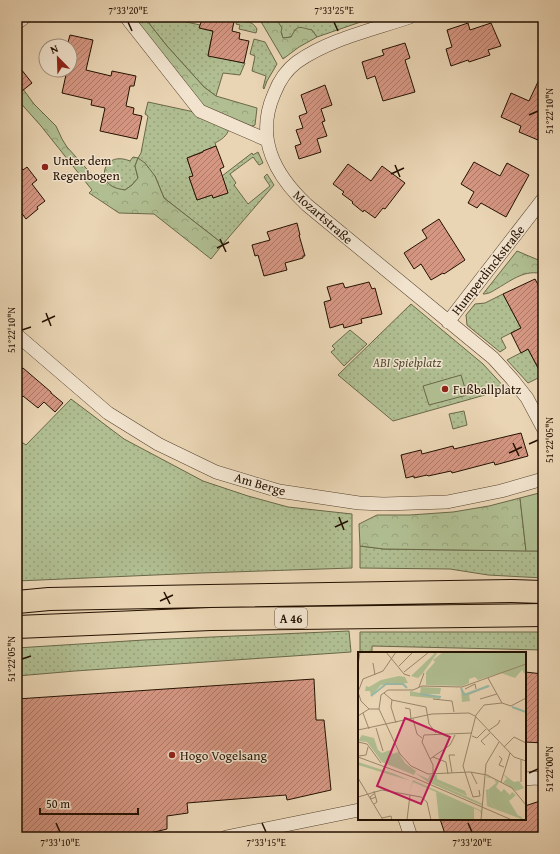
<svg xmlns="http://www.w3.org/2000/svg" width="560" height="854" font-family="'Gentium Book Plus',serif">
<defs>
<pattern id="grass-dots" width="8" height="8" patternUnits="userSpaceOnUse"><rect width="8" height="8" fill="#b0be91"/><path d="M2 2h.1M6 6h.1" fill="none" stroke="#97a27b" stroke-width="1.8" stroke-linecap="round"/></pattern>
<pattern id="forest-crowns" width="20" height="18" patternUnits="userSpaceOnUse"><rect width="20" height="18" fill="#b0be91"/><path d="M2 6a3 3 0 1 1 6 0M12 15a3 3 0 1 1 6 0" fill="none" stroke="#97a27b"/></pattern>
<pattern id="building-hatch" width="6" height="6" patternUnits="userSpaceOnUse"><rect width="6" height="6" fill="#d59682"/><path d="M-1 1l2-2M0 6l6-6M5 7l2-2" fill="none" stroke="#ad7968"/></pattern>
</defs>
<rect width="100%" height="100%" fill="#e9d4b3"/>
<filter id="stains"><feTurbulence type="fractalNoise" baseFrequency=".005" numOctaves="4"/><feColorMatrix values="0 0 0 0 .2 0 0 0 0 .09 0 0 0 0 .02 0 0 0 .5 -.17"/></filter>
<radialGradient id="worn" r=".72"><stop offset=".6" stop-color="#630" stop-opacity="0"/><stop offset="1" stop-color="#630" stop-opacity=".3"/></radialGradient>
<path fill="url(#grass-dots)" stroke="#6a6848" d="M144 17H169V18L200 25V28L215 32 211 40 208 55 244 63H245L240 75 223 73 216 96 204 87 167 46Z
M237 17H243L246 22C251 22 254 24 257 29L256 33 239 29 240 25 236 24 238 17Z
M275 17H375L317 37 312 30 296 29 291 37 283 38Z
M254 39 265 42 277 64 267 81 264 89 263 88 266 76 252 71 255 56 250 54Z
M148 102 199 113 229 129C227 136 221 140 215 143L216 146 187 158 193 176 189 177 197 200 212 195 213 198 228 193 222 176 252 153 253 155 258 152 263 163 259 165 253 157 230 174 236 183 234 185 248 204 270 186 264 177 267 174 274 185 223 244 164 198 155 176 138 158 135 166 138 178 132 185 125 190C122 190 118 190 116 189 95 181 104 150 130 161L133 157 138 158 141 153 148 116 145 114Z
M503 294 521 328 501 338 506 348 500 352 467 325 466 315 475 304 485 303Z
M411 304 483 364 506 389 393 421 338 375Z
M350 330 367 344 344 366 331 352 335 349 332 346Z
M528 349 542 376 528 383 507 360Z
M71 399 124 439 203 481 248 496 288 507 352 514V568L201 573 17 581V439L26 445Z
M464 411 467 425 453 429 449 414Z
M360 546 384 549 543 551V578L488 575 450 569 360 568Z
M349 631 351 652 75 671 17 676V648L32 647 144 640Z
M360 632H543V650L372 646V653H360Z"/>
<path fill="url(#forest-crowns)" stroke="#6a6848" d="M130 17H144L167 46 204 87 216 96 257 108 255 125 247 128 204 108Z
M266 17H275L282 28 281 32 283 38 291 37C298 24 298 27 312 30L317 37 299 47 283 59 260 20Z
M17 81 34 104 56 126 62 139 67 147 95 178 104 176C109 187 114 188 125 190L132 185 138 178 135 166 138 158 145 163 155 176 164 198 223 244 211 259 154 214 119 213 89 193 92 190 41 126 17 99Z
M517 251 543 262V274C525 269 512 280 498 288 493 291 489 294 483 294Z
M520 498 526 551 384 549 360 546 359 524 377 515H410L453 512 489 506Z"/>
<path fill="#b0be91" stroke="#6a6848" d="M461 375 467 395 429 405 423 386Z
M543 492V551H526L520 498Z"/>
<path fill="url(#building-hatch)" stroke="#241100" d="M203 17H235L232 31 240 33 239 39 249 41 244 63 208 56 213 31 199 28Z
M468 23 470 30 491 23 501 46 488 50 490 55 469 62 468 60 451 66 446 49 452 47 447 30Z
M70 35 93 40 86 70 111 76 112 71 136 76 134 86H130L126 106 134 108 133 114 142 116 137 139 100 131 105 108 91 105 92 100 62 93 67 70H70V46H67Z
M405 43 410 58 405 60 415 92 383 101 375 76 367 79 362 62 384 55 382 50Z
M17 64 32 83 17 95Z
M543 71V130L538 140 519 132 521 126 501 117 511 93 529 101Z
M325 85 332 105 321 109 325 121 322 122 327 136 317 139 321 152 299 159 295 146 301 144 296 130 303 128 299 116 307 113 301 95Z
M216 146 224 167 220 169 228 193 213 198 212 195 197 200 189 177 193 176 187 158 203 152V151Z
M17 162 23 170 27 167 37 180 32 184 45 201 37 207 38 209 26 219 17 207Z
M474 162 500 176 507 163 529 175 506 217 481 203 477 208 468 203 474 192 461 184Z
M348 164 371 181 382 166 405 183 385 209 383 208 375 218 364 210 363 212 352 203 353 202 342 194 344 192 333 184Z
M439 219 465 260 444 274 443 273 431 280 421 264 414 269 404 253 427 238 422 230Z
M297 223 300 235H299L305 256H303V258L285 263 287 270 264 276 258 255 255 256 252 245 270 240 267 232Z
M535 279 543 294V377L528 349 521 353 511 333 521 328 503 294Z
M369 282 372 289 375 288 382 314 361 319 362 323 344 328 343 324 330 328 324 302 331 300 327 287 343 283 345 288Z
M23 368 51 392V393L63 403 55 412 44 402 38 408 23 396 17 402V375Z
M521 433 528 456 495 465 494 462 452 473 451 471 428 476 427 475 414 478V476L406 478 401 455 421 450 422 454 453 446 454 449Z
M525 672 543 674V743L525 742Z
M314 679 316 720H324L331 790 287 800 286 795 187 803 188 813 167 816V829L134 837H17V699Z
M543 800V837H446L440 819H525V806Z"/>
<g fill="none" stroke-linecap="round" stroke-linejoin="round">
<defs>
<path id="minor" d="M126 17 200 111 267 140
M410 17C372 30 330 39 297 62 286 70 279 81 274 94 255 138 274 174 307 205L493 358 512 379 527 398 543 428
M17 23 25 17
M448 322 543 199
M17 335 108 413 158 444 216 472 279 491 359 503 384 504 447 502 501 491 543 479
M525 779 535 778 543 779
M405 819 411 837
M226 837 359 810"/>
<path id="motorway" d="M17 602 49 599 209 596 512 591 543 592
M17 627 211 619 543 615"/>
</defs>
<use href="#minor" stroke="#55422d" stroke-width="14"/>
<use href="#motorway" stroke="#241100" stroke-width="24"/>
<use href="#minor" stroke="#f1e3ce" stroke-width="13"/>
<use href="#motorway" stroke="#e9d4b3" stroke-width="22"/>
</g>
<path fill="none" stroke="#241100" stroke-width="1.5" d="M128 22 132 31M334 22 338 31M529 115 538 111M395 165 400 177M391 174 404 168M220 239 226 252M217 248 229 242M46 313 51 326M42 322 55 316M22 330 31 327M513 443 519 456M529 444 538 440M509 453 522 447M339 517 344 530M335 527 348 521M164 592 170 604M160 601 173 595M22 659 31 656M529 773 538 769M56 823 60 832M262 823 266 832M468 823 472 832"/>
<g fill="#8f2418" stroke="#f1e3ce" stroke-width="1.5">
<circle cx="45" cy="167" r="4"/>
<circle cx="445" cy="389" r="4"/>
<circle cx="172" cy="755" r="4"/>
</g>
<g text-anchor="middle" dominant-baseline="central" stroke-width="3" stroke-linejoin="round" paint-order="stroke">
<rect fill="#f1e3ce" stroke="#62503e" stroke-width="1" x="275" y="608" width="32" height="20" rx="3"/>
<g font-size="12" font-weight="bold" fill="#241100">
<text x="291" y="618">A 46</text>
</g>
<g font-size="13" fill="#241100" stroke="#f1e3ce" text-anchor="start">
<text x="53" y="160">Unter dem<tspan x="53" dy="15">Regenbogen</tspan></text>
<text x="453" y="389">Fußballplatz</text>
<text x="180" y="755">Hogo Vogelsang</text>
</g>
<g font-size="13" fill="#241100" stroke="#f1e3ce">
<text transform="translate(323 217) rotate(41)">Mozartstraße</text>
<text transform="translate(488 270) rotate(-52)">Humperdinckstraße</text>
<text transform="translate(260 484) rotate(16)">Am Berge</text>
</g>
<g font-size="13" font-style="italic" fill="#554e33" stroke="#f1e3ce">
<text x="407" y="362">ABI Spielplatz</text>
</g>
</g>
<g transform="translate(358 652)">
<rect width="168" height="168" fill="#e9d4b3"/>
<path d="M4 83 16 86 20 98 24 101 32 98 35 102 40 100 47 111 58 119 56 123 24 110 9 90 0 89ZM0 110 37 122 53 129 0 113ZM57 121 125 152V154L70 130ZM130 124 135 127 141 130 138 135 143 140 146 137 152 143 154 140 158 143 151 149 161 165 137 156 130 146 131 137 138 131 136 127 128 125ZM55 128 124 159 123 162 122 159 55 130 51 141Z" fill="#b0be91"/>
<path d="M75 0H80L65 21 60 26 53 24 76 2ZM85 0H168V24L164 18 157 26 143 21 120 28 117 25 111 27V31L104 34 68 33V20L77 10 75 8ZM41 24 47 25 50 31 23 33 13 44 12 39H7L8 34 11 35 23 28ZM130 33 132 34 111 43 112 49 104 50 103 36 108 42ZM52 39 82 45V47L52 44ZM145 122 156 130 161 129 166 136 158 139 145 130 149 127ZM131 137 130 146 137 156 162 164 166 168 129 154 128 138Z" fill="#b0be91"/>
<path d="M78 140 116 156V168H81Z" fill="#b0be91"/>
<path d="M63 35 83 36 82 42H62ZM72 123H79V127L107 139 109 144 70 127Z" fill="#b0be91"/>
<path fill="none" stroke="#98b8a9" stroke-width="2" d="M103 36 106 43 131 34M62 42 83 45M13 44 28 32H45L49 36M154 55 168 60"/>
<path fill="none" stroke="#9a866b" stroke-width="1" d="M28 0 46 22 52 24M15 11 17 23M168 12 104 35 64 34 55 38H30L23 43 21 57 42 102 53 114 70 122 112 120 129 123 154 136 168 153M0 13 2 0M41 14 55 0M46 20 71 0M61 35 66 21M107 37 117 32 118 37M0 40 5 27 25 19 38 0M0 40 3 49 11 57M26 41 34 48 68 55 71 72 78 81M75 47 94 49 96 60M122 47 139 42M34 48 33 55 38 71M144 51 153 54 168 46M47 56 52 57 53 67M5 61 11 77M0 64 11 57H21M55 67 59 82 64 86M18 76 25 99M0 78 74 62 111 61 117 64 156 105 168 109M130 79 140 72 142 68M114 84 119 86 128 77M0 90 9 92 23 111M127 93 123 89 132 81M146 95 156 85 168 91M0 104 8 103 10 95M141 104 144 107 141 113 146 115M0 105 57 126 154 168M75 105 88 110 90 122M72 107 92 93 97 83M113 120 119 132M94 121 91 103H97M75 122V113L64 90 66 83 114 81M0 126 25 168M143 130 152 101M163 130V108M121 138 122 144 115 145 105 114 118 63 126 53 144 51 130 26M16 142 12 145 13 147 18 145M0 145 24 138 63 145 69 150 73 168M16 152 19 150 16 139M24 166 33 164 34 168M49 168 52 143M123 168 128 112 141 90"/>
<path fill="#c2185b" fill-opacity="0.15" stroke="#c2185b" stroke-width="2" d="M47 66 92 85 63 152 19 134Z"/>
<rect width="168" height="168" fill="none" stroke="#241100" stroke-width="2"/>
</g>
<rect width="560" height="854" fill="none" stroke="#e9d4b3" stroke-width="44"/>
<g transform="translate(58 58) rotate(337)"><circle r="19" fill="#f1e3ce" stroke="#9f8f7c"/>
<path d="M0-3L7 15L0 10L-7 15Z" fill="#8f2418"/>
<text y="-6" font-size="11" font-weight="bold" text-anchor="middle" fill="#241100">N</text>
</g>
<path d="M40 808v6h98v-6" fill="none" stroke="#241100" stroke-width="2"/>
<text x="46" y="808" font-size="12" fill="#241100" stroke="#f1e3ce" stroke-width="3" paint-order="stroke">50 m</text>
<rect x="22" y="22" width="516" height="810" fill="none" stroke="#241100" stroke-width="1.5"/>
<g font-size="10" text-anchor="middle" fill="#241100">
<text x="128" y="14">7°33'20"E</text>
<text x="334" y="14">7°33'25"E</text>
<text transform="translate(549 111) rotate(-90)" y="4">51°22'10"N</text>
<text transform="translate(11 330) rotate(-90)" y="4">51°22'10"N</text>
<text transform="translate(549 440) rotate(-90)" y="4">51°22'05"N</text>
<text transform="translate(11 659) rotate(-90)" y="4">51°22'05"N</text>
<text transform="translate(549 769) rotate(-90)" y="4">51°22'00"N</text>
<text x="60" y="846">7°33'10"E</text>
<text x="266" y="846">7°33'15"E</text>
<text x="472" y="846">7°33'20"E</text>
</g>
<rect width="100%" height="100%" filter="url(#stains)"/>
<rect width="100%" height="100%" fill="url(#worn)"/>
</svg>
